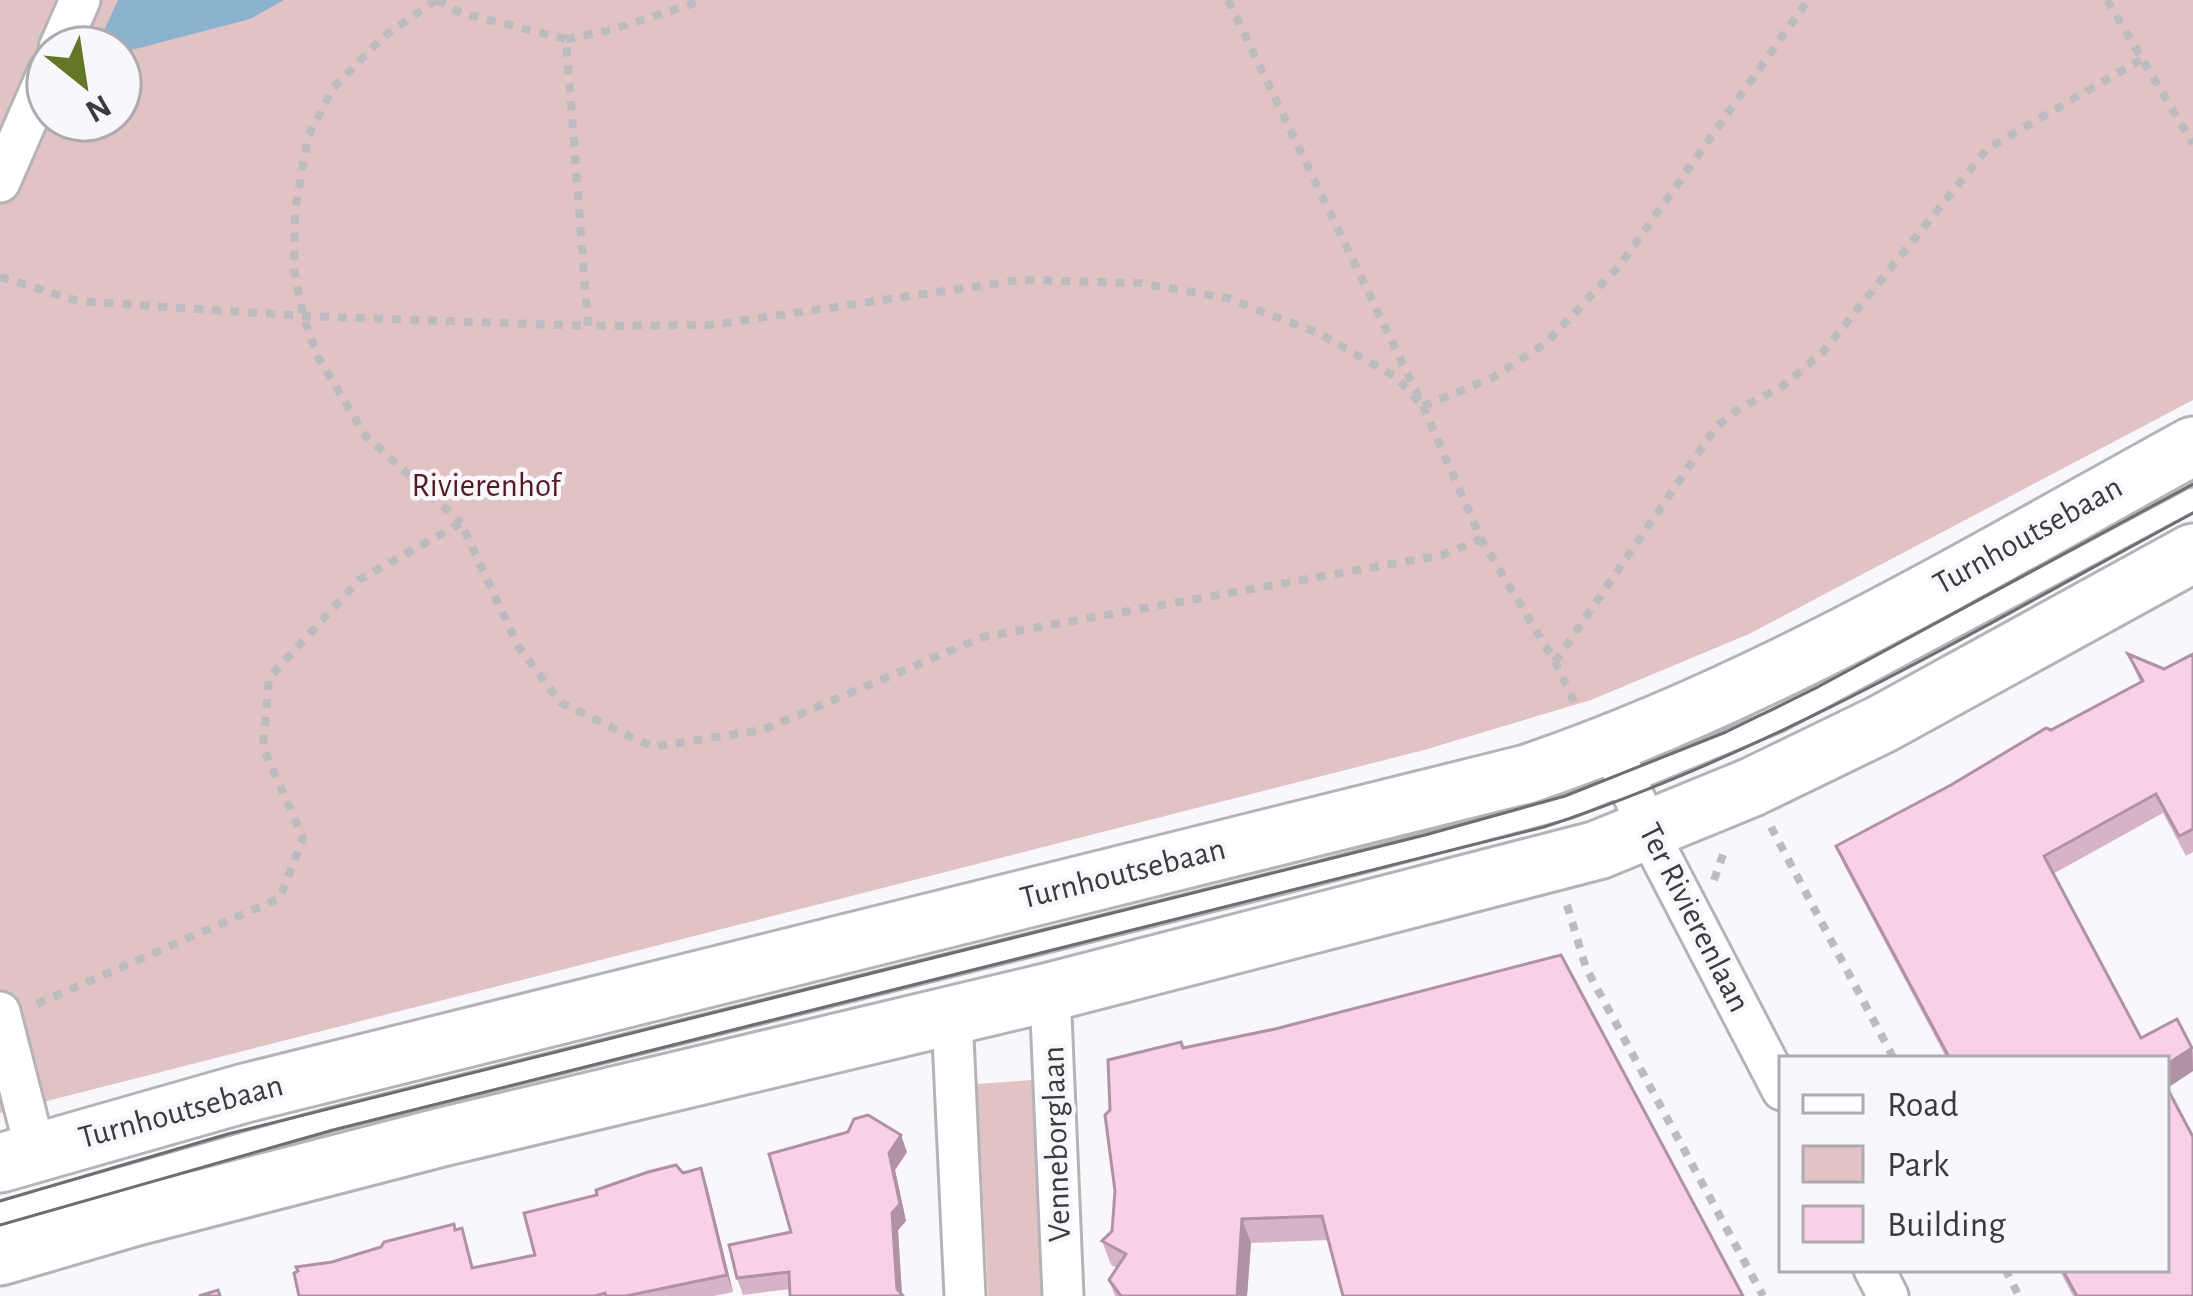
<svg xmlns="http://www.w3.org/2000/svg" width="2193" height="1296" font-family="'Alegreya Sans',sans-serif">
<rect width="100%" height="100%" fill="#f9f7fc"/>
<path fill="#e1c3c4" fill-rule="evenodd" d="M0 0H2193V400L1749 634 1591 700 1424 750 0 1113ZM48 48H120V120H48Z
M1032 1080 1042 1296H988L977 1084Z"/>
<path fill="#8cb3cd" d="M118 0H284L250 19 120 53V48H96Z"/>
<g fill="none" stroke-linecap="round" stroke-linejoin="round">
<defs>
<path id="lane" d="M0 1213 332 1119 1311 875 1568 807 1777 721 2193 499"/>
<path id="street" d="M59 48 80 0
M0 182 48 72
M1610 744 1662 859 1782 1090
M1050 992 1063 1296
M0 1012 31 1133
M952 1016 965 1296
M1874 1269 1888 1296"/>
<path id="secondary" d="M0 1163 245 1093 1527 774C1763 694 1976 565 2193 446
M0 1256 133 1217 442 1137 1050 992 1598 850 1752 787 1882 724 2193 553"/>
</defs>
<use href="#lane" stroke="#b5b3b7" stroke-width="27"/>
<use href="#street" stroke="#b5b3b7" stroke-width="45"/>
<use href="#secondary" stroke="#b5b3b7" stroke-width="63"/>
<path stroke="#bcbbbf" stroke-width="8" stroke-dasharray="9 9" stroke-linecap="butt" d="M436 0 383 37 333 88 308 136 295 211 294 269 303 316 318 357 365 435 461 523
M437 0 461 13 566 39 588 326 711 325 1020 280 1140 283 1227 298 1318 333 1396 377 1423 406
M1228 0 1423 406 1481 539 1555 662 1577 708
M2107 0 2193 144
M566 39 611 30 704 0
M0 277 78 301 303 316 588 326
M1423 406 1492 378 1546 343 1621 264 1808 0
M1555 662 1717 426 1737 410 1783 386 1822 353 1987 149 2142 59
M1771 827 1894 1059
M1714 880 1725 849
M1567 905 1586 968 1763 1296
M37 1004 280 898 303 838 263 747 269 678 359 580 461 523 518 646 561 703 653 747 762 730 983 637 1442 555 1481 539
M2005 1269 2019 1296"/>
<use href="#lane" stroke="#fff" stroke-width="21"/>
<use href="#street" stroke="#fff" stroke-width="39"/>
<use href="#secondary" stroke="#fff" stroke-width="57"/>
<path stroke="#6e6d70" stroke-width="3" d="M0 1201 228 1134 1425 835 1565 796 1726 732 1816 688 2193 484
M0 1225 333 1130 1544 827C1773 752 1981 627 2193 513"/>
</g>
<path fill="#d7b3c8" d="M2128 654 2164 669 2193 654V852L2186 856 2163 813 2053 874 2141 1038 2177 1019 2193 1051V1071L2167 1088 2193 1296H2073L2059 1269H2166V1059H1947L1844 865 1836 846 2140 682Z
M1275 1029 1329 1240 1251 1243 1247 1296H1115L1109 1280 1117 1268 1111 1265 1102 1241 1112 1231 1183 1048Z
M907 1152 895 1170 906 1221 898 1230 902 1294 790 1289 743 1295 737 1278 791 1232Z
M701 1168 707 1186 733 1292 714 1296H299L332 1262 462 1228 474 1268 535 1255 683 1173Z"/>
<path fill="#af92a3" d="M2192 1048 2193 1071 2166 1089V1065Z
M901 1135 907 1152 895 1170 906 1221 898 1230 902 1296 897 1289 889 1153Z
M701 1168 707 1186 733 1292 727 1275Z
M1242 1219 1251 1243 1247 1296H1237Z"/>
<path fill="#fad0e9" stroke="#af92a3" stroke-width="3" d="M2128 654 2164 669 2193 654V829L2179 836 2156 794 2044 856 2141 1038 2177 1019 2192 1048 2166 1065V1059H1950L1836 846 1951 785 2046 728 2051 730 2143 681Z
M1561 955 1743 1296H1343L1322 1216 1242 1219 1237 1296H1121L1109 1280 1126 1254 1102 1241 1112 1231 1115 1191 1105 1115 1110 1110 1108 1060 1181 1042 1183 1048 1275 1029Z
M2166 1086 2193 1137V1296H2077L2062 1269H2166Z
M868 1115 901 1135 889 1153 900 1204 892 1213 897 1289 903 1296H790L789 1272 737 1278 729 1245 791 1232 769 1154 848 1132 854 1119Z
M676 1165 683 1173 701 1168 727 1275 626 1296H606L605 1293 595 1296H299L294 1273 298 1271 296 1267 332 1262 381 1247 384 1242 454 1224 455 1230 462 1228 472 1268 535 1255 524 1213 597 1195 596 1190 648 1172Z
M218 1290 220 1296H199Z"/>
<g text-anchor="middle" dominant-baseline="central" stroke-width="9" stroke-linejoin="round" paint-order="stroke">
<g font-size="33" fill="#541a21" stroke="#f9f7fc">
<text x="486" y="486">Rivierenhof</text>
</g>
<g font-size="33" fill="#3b3a3c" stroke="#f9f7fc">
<text transform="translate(2028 536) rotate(-29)">Turnhoutsebaan</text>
<text transform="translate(1123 874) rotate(-14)">Turnhoutsebaan</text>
<text transform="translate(1694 918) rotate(63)">Ter Rivierenlaan</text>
<text transform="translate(181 1112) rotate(-15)">Turnhoutsebaan</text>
<text transform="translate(1057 1144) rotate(-92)">Venneborglaan</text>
</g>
</g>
<rect x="1779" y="1056" width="390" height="216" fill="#f9f7fc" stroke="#adabaf" stroke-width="3"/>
<rect x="1803" y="1095" width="60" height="18" fill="#ffffff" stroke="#adabaf" stroke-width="3"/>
<text x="1887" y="1116" font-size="36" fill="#3b3a3c">Road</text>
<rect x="1803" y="1146" width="60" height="36" fill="#e1c3c4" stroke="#adabaf" stroke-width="3"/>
<text x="1887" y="1176" font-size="36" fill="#3b3a3c">Park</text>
<rect x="1803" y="1206" width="60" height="36" fill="#fad0e9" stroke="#adabaf" stroke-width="3"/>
<text x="1887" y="1236" font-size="36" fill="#3b3a3c">Building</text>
<g transform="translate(84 84) rotate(150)"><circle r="57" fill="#f9f7fc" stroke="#adabaf" stroke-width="3"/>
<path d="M0-9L21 45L0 30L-21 45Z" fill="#647726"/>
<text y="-18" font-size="33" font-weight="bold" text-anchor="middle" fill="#3b3a3c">N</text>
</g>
</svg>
